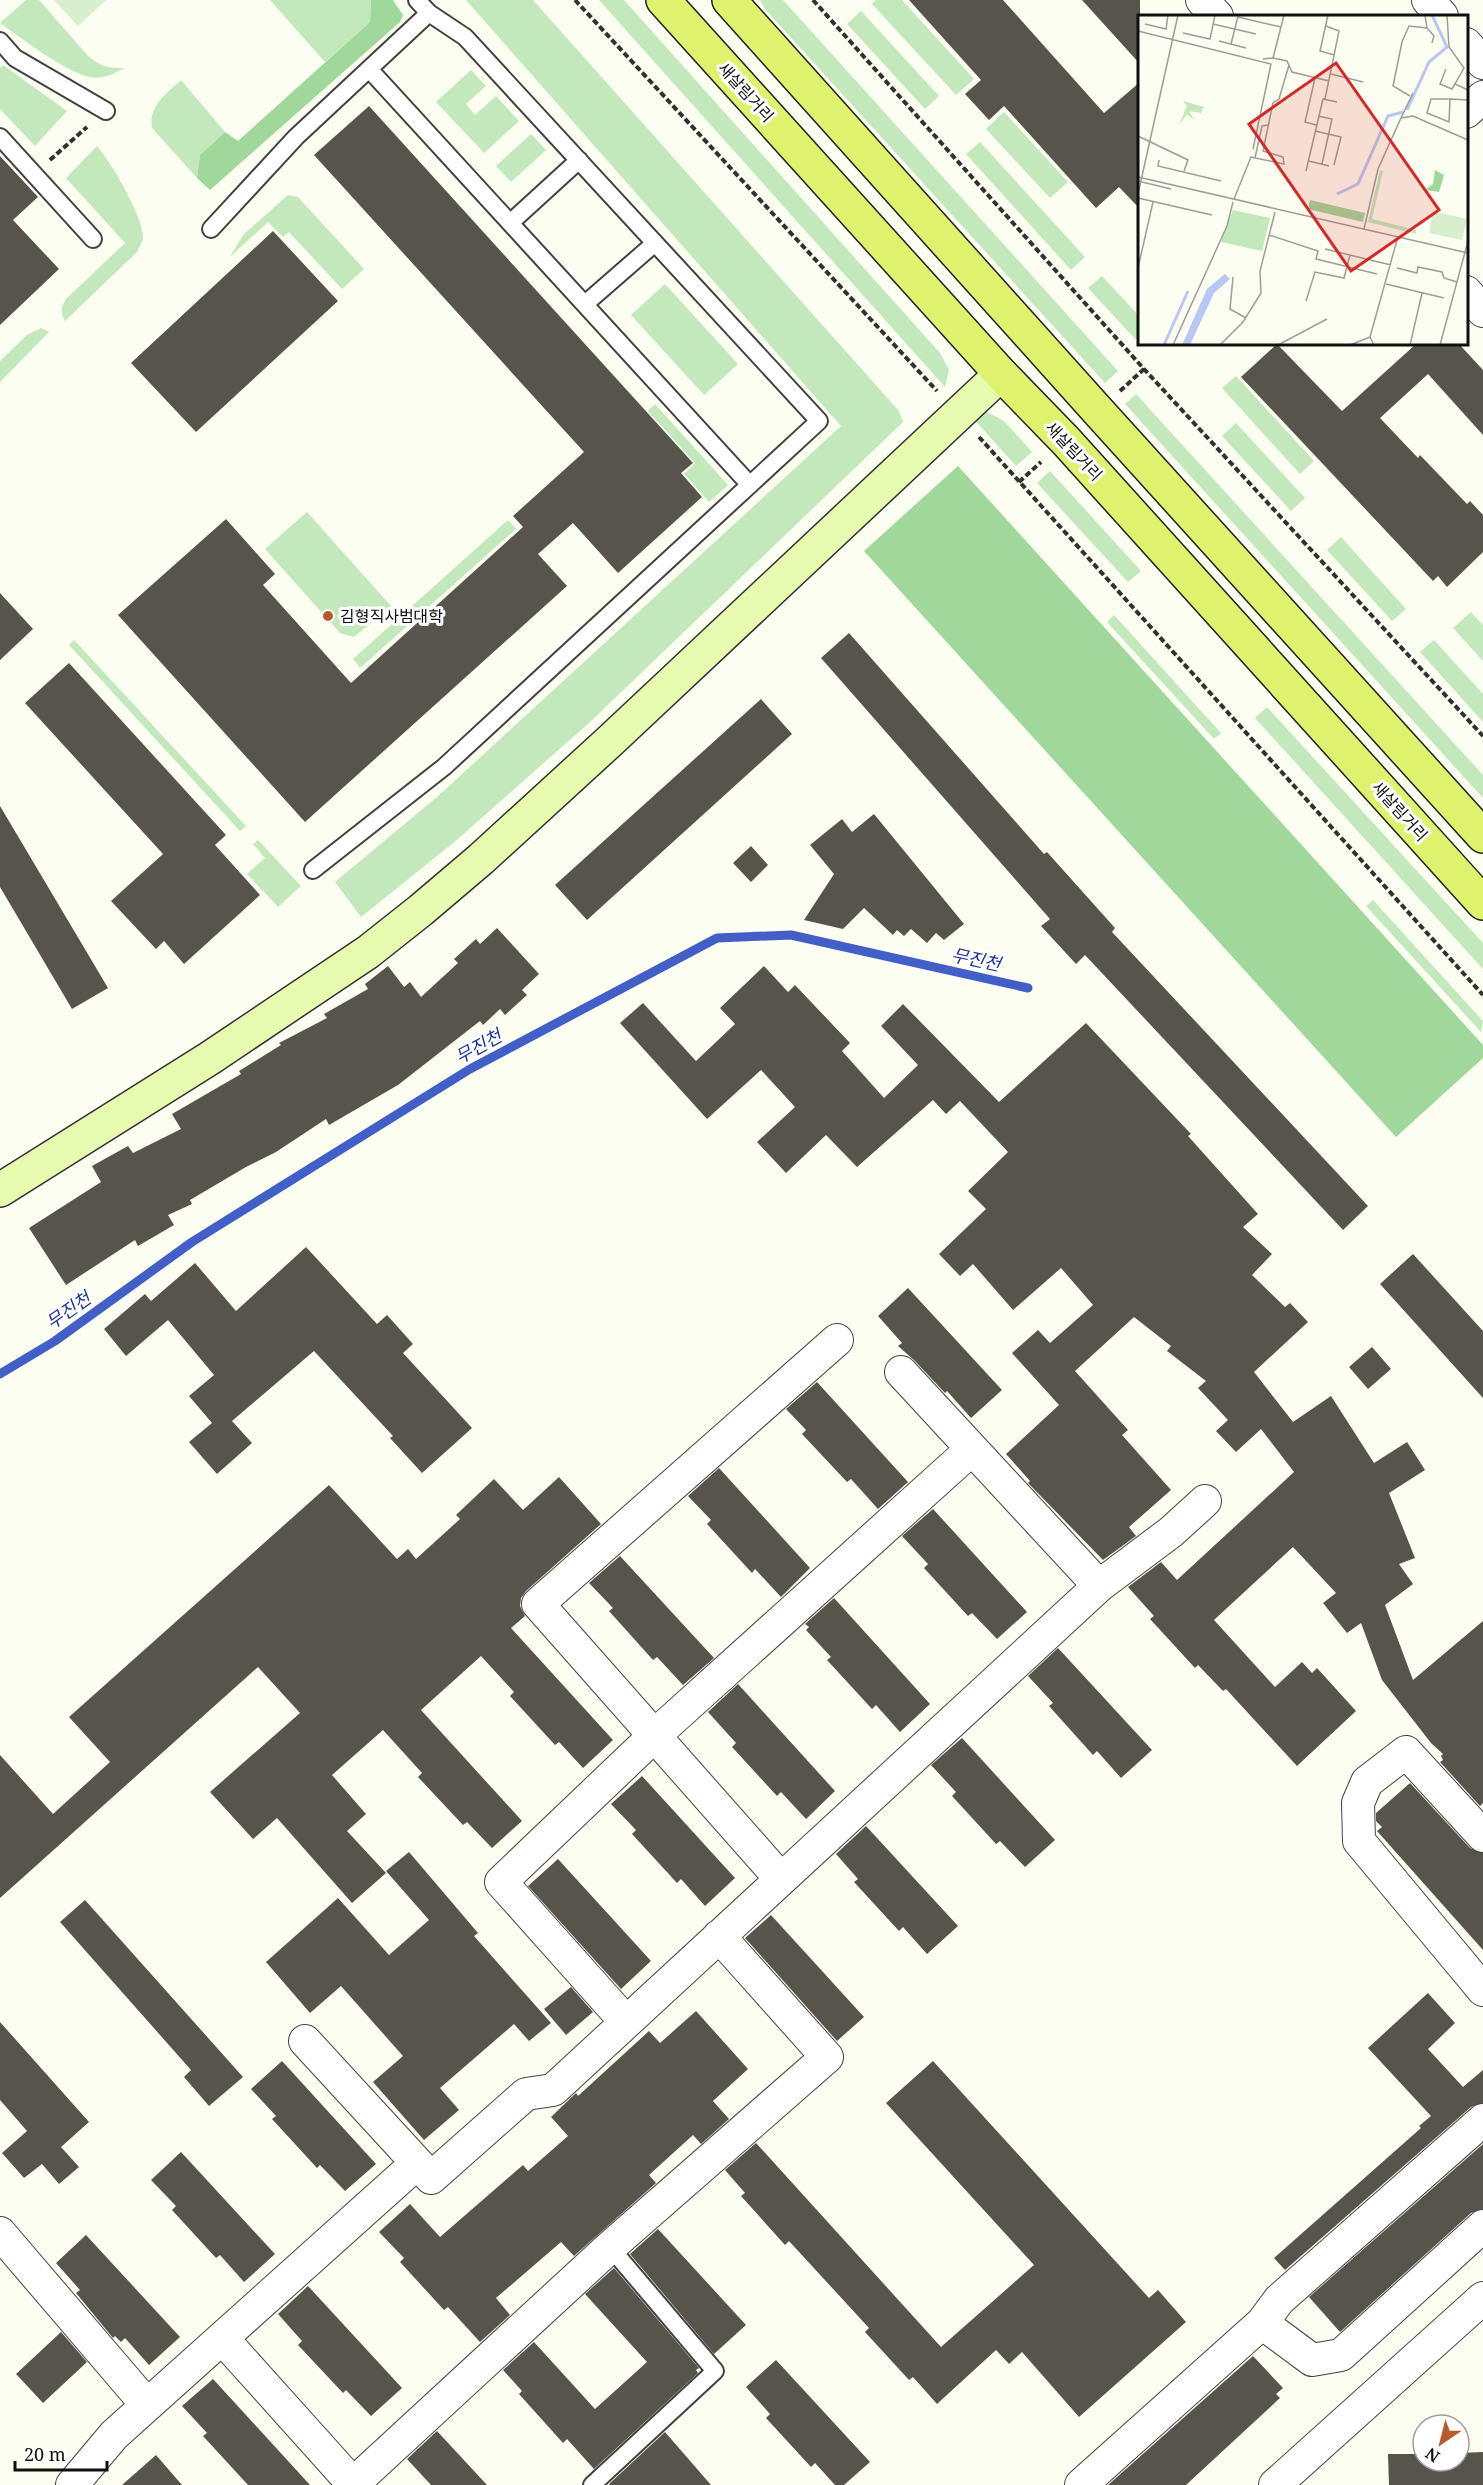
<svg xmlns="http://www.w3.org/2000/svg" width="1483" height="2485" font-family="'Noto Serif','Noto Sans KR',serif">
<rect width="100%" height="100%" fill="#fcfef1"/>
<path fill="#c2e8bc" d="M26 0H39L89 57C101 66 109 69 125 68 113 74 102 80 89 77 62 70 23 39 0 23Z
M270 0H371L370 22 325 62Z
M466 0H533L899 411 903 422 591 721 458 839 361 917 335 882 437 797 841 426Z
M599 0H624L940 353 949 370 945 387Z
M760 0H783L1118 371 1105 383 764 8Z
M876 0H902L974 79 956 95 872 4Z
M861 11 939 96 925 109 847 24Z
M3 65 67 111 35 146 0 109V68Z
M471 70 486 86 466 104 475 115 496 96 519 121 484 153 436 102Z
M181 80 225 132 200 155 197 178 152 128C148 106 167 93 181 80Z
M1004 112 1068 182 1050 198 986 129Z
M531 134 546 150 511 182 496 166Z
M980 142 1085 257 1071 270 966 154Z
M97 146C111 162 144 218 143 239 142 243 139 247 137 252L65 321C60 312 61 307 66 299L125 243 66 178Z
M288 195 298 197 364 269 342 289 289 232 283 237 268 222 230 257 243 235Z
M1102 276 1139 316V337L1136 340 1088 288Z
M665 284 738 364 704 395 631 315Z
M41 328 49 332 0 382V361L27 335Z
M1236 376 1314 461 1300 474 1222 388Z
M1136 394 1483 775V798L1125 404Z
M655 404 728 485 709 502 684 474 695 463 648 411Z
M987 412 1004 421 1032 452 1016 466 971 416Z
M1236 423 1305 498 1291 511 1222 436Z
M1050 471 1141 571 1128 582 1037 483Z
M307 512 391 606 354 637 340 633 265 549Z
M508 520 516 529 360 668 353 659Z
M1341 537 1406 609 1392 621 1327 550Z
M1471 612 1483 625V661L1453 628Z
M1114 615 1221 733 1214 739 1107 622Z
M74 640 246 826 240 831 69 645Z
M1434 640 1483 694V722L1420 652Z
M1267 707 1483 943V969L1255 718Z
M258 840 301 886 278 907 247 874 265 858 253 844Z
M1373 900 1483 1021 1481 1032 1366 906Z"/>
<path fill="#a0d89c" d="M371 0H393L403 15 400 22 210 190 197 178 200 155 225 132 238 141 370 22Z
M958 466 1483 1045V1058L1396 1137 864 551Z"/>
<path fill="#d7efcd" d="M54 0H106L78 26Z"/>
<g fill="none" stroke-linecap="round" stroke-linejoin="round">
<path stroke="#425fc7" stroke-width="9" d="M0 1374 55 1341 192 1242 470 1069 717 938 791 935 1028 988"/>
</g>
<path fill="#57544c" d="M909 0H1003L1104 113 1140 82V209L1119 187 1096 208 1004 106 989 120 965 94 981 80Z
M1082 0H1140V64Z
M369 106 693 463 681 473 702 497 618 573 573 523 538 554 567 586 305 822 118 615 226 519 275 574 263 585 351 683 523 527 513 516 584 452 314 155Z
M0 156 38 197 13 220 59 269 0 325Z
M273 231 338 301 196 432 131 363Z
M1277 344 1342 411 1416 344H1459L1483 370V435L1428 374 1380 418 1418 458 1420 455 1467 504 1470 501 1483 515V552L1447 587 1438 576 1433 581 1241 377Z
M0 593 33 629 0 660Z
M849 633 1044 854 1047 852 1115 928 1112 932 1368 1206 1343 1230 1085 955 1076 964 1041 926 1050 919 821 658Z
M69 663 226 835 215 845 260 895 184 964 164 941 156 949 111 901 163 854 25 703Z
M761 699 792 734 587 920 555 885Z
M0 806 108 988 72 1009 0 887Z
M874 814 964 924 944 940 936 933 927 943 911 929 904 936 897 930 893 935 864 908 843 929 804 920 834 874 810 845 842 819 852 832Z
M751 846 768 865 751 882 733 863Z
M497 928 539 974 522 990 527 995 505 1015 500 1009 483 1025 480 1021 398 1085 329 1125 326 1119 276 1152 246 1167 190 1200 192 1204 168 1215 174 1225 138 1246 135 1240 66 1285 29 1228 101 1182 92 1166 128 1146 133 1153 181 1129 172 1114 241 1074 239 1071 281 1045 279 1043 327 1018 324 1014 368 989 365 984 388 966 404 987 410 982 421 997 458 963 454 959 476 939 480 944Z
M764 966 788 992 795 985 850 1043 842 1051 884 1098 918 1065 881 1026 903 1004 999 1102 1086 1023 1191 1134 1188 1136 1258 1214 1243 1227 1272 1254 1252 1275 1285 1307 1290 1303 1308 1322 1254 1372 1293 1422 1331 1396 1374 1463 1407 1442 1425 1470 1389 1493 1415 1558 1399 1564 1413 1584 1385 1605 1413 1680 1483 1621V1803L1480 1806 1440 1762 1443 1760 1441 1756 1443 1754 1431 1743 1382 1680 1361 1623 1347 1633 1323 1603 1336 1593 1293 1547 1214 1620 1275 1687 1302 1662 1312 1673 1317 1668 1356 1711 1297 1766 1226 1689 1223 1691 1198 1665 1195 1668 1150 1619 1154 1616 1128 1587 1161 1562 1177 1580 1294 1472 1261 1429 1236 1452 1216 1431 1228 1420 1198 1388 1206 1381 1167 1351 1171 1346 1134 1317 1075 1371 1128 1430 1122 1435 1171 1490 1129 1527 1136 1536 1103 1560 1028 1483 1030 1481 1006 1454 1059 1405 1012 1353 1038 1330 1050 1343 1093 1305 1061 1268 1013 1310 973 1264 960 1276 939 1254 986 1209 968 1191 1008 1152 960 1101 946 1114 933 1100 857 1167 826 1135 786 1173 757 1142 795 1107 761 1070 707 1119 620 1023 643 1003 696 1061 735 1024 720 1008Z
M306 1247 377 1324 387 1315 413 1344 403 1353 472 1428 422 1473 390 1438 393 1436 314 1351 232 1421 252 1443 217 1474 189 1442 212 1423 189 1396 214 1375 168 1320 126 1356 104 1329 145 1294 151 1301 195 1263 236 1311Z
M1413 1254 1483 1331V1398L1380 1284Z
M908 1288 1002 1390 971 1418 947 1391 945 1393 914 1360 898 1346 902 1343 878 1316Z
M1372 1347 1391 1369 1368 1389 1349 1367Z
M817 1382 908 1482 878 1509 851 1479 847 1482 802 1434 806 1430 786 1409Z
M719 1468 810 1568 781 1597 755 1569 752 1573 707 1524 711 1520 688 1496Z
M559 1477 601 1524 526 1591 521 1598 520 1606 525 1616 511 1628 613 1740 583 1768 559 1742 555 1745 510 1696 514 1692 481 1656 421 1710 522 1821 492 1848 467 1822 463 1825 418 1777 422 1773 383 1730 332 1775 366 1814 347 1831 386 1873 352 1903 277 1818 253 1839 210 1792 300 1713 258 1667 0 1898V1755L53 1814 110 1762 69 1717 329 1485 397 1559 408 1549 416 1559 460 1519 456 1515 494 1479 523 1510Z
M933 1509 1027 1612 997 1639 972 1613 968 1616 924 1568 928 1564 902 1536Z
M620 1556 714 1658 683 1685 657 1657 653 1660 609 1611 613 1608 589 1583Z
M834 1598 930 1704 900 1732 876 1705 872 1709 827 1660 831 1657 806 1630 809 1627 805 1624Z
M1058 1648 1152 1750 1121 1778 1097 1751 1093 1755 1049 1706 1053 1703 1028 1676Z
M738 1684 835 1791 806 1819 781 1792 777 1796 732 1747 736 1743 708 1712Z
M962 1738 1055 1840 1025 1867 1000 1841 996 1844 952 1796 956 1792 931 1765Z
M642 1776 735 1878 705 1906 681 1879 677 1883 632 1834 636 1830 611 1804Z
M1410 1783 1470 1848 1483 1853V1950L1377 1831 1382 1827 1376 1821V1813Z
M866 1826 958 1926 927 1954 903 1927 899 1931 854 1882 858 1879 836 1854Z
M409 1852 478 1933 474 1936 551 2023 529 2041 514 2024 440 2088 459 2110 424 2140 373 2082 403 2056 341 1986 310 2013 266 1962 338 1898 389 1955 429 1920 386 1871Z
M558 1859 651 1961 621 1989 528 1886Z
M85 1900 243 2077 209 2106 184 2077 191 2070 60 1922Z
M771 1915 864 2017 837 2041 745 1938Z
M571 1987 593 2012 566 2035 544 2009Z
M1428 1993 1455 2023 1428 2049 1463 2087 1483 2070V2103L1471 2107 1285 2270 1274 2258 1421 2128 1419 2126 1431 2116 1368 2048Z
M696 2011 748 2069 713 2101 729 2119 701 2144 693 2135 649 2175 656 2183 574 2256 561 2242 496 2298 510 2315 480 2342 448 2307 444 2310 400 2262 404 2258 379 2232 410 2204 440 2237 523 2165 528 2171 568 2136 551 2117 576 2093 578 2096 649 2031 660 2043Z
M0 2022 89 2122 61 2147 79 2167 59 2184 42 2164 24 2178 2 2153 27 2131 0 2100Z
M282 2061 376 2164 345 2191 320 2165 317 2168 272 2119 276 2116 251 2089Z
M933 2061 1149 2298 1158 2290 1186 2322 1079 2417 1022 2352 1009 2364 996 2350 937 2404 913 2377 909 2380 865 2332 869 2328 789 2241 785 2245 741 2196 745 2193 725 2170 756 2143 941 2347 1034 2265 886 2103Z
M1483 2144V2209L1471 2213 1340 2332 1309 2297Z
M181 2152 275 2254 244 2282 220 2255 216 2258 172 2210 176 2206 151 2180Z
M658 2229 746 2325 714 2354 630 2254Z
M86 2235 180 2337 149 2365 125 2338 121 2342 115 2336 113 2338 76 2293 80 2290 56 2263Z
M614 2268 699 2368 696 2370 698 2373 594 2469 567 2439 563 2443 519 2394 522 2391 503 2370 534 2342 595 2409 647 2362 585 2294Z
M308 2286 402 2388 371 2416 346 2390 343 2393 298 2345 302 2341 278 2314Z
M61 2332 87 2362 43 2403 16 2374Z
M1253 2356 1283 2388 1276 2394 1280 2398 1186 2485H1108Z
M776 2360 870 2462 844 2485H835L815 2463 811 2467 766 2418 770 2414 746 2387Z
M213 2379 310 2485H248L203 2436 207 2433 182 2406Z
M437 2431 487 2485H431L407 2459Z
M665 2432 711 2485H610L609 2484Z
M1483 2452V2485H1389L1388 2454H1423V2461H1459V2453Z
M156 2455 182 2485H122Z"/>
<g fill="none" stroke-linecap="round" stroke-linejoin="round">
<defs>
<path id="lane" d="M0 41 15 58 106 111
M369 69 750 485
M0 137 93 239
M510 223 579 160
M211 229 296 137 429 13
M585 304 655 243
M313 870 444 767 819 421 465 37 429 13 417 0
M592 2485 715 2371 610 2247"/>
<path id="street" d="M1202 0 1217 16
M1428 0 1442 16
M1466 44 1483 63
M1466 112 1483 97
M1466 292 1483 311
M901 1372 1099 1586
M1483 1836 1406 1752 1367 1782 1358 1803 1359 1841 1483 1990
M781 1879 538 1604 837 1340
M626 2022 501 1882 654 1736 972 1449
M305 2041 431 2178 526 2094 553 2090 1099 1586 1171 1532 1205 1501
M0 2233 147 2405
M1262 2323 1312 2360 1341 2355 1483 2226
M222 2338 354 2485
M353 2484 610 2247 827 2057 719 1936
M72 2485 114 2435 416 2164
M1081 2485 1262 2323 1279 2300 1483 2120
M1275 2485 1483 2298"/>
<path id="secondary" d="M0 1190 210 1058 368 952 421 910 481 859 610 741 1001 374"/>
<path id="primary" d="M663 0 1001 374 1066 441 1483 903
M729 0 1098 411 1483 836"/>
</defs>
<use href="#lane" stroke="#424242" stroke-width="20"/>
<use href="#street" stroke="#424242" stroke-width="34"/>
<use href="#secondary" stroke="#313131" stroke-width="36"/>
<use href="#primary" stroke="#202020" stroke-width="36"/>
<path stroke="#313131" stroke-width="4" stroke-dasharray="6 3" stroke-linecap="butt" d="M575 0 937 391
M813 0 1144 369 1483 736
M50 160 87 127
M1120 391 1144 369
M979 437 1483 995
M1019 482 1041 462"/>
<use href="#lane" stroke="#fff" stroke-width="16"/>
<use href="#street" stroke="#fff" stroke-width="32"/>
<use href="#secondary" stroke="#e6fbb0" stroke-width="33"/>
<use href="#primary" stroke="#dff26e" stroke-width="33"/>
</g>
<circle fill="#b95c2d" stroke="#fff" stroke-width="2" cx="328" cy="616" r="6"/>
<g text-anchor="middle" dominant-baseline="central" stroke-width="6" stroke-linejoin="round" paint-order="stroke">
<g font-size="16" fill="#0f0f0f" stroke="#fff">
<text transform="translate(746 92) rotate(48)">새살림거리</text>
<text transform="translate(1074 451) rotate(47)">새살림거리</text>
<text transform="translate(1400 811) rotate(48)">새살림거리</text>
</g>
<g font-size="16" fill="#0f0f0f" stroke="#fff" text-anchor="start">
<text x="340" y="616">김형직사범대학</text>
</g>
<g font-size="18" font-style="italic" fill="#1d349b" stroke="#fff">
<text transform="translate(976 959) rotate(12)">무진천</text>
<text transform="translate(478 1046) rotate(-29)">무진천</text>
<text transform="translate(68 1310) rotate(-35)">무진천</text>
</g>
</g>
<g transform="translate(1138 15)">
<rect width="330" height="330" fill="#fcfef1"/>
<path d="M45 86 66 92 63 98 51 96 57 106 49 99 41 110 49 91ZM242 155 245 156 234 204 278 215V219L230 207ZM95 195 132 203 124 236 83 227Z" fill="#c2e8bc"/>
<path d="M297 155 306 160 301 177 287 175 295 169ZM172 185 227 198 225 207 170 194Z" fill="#a0d89c"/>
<path d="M295 196 329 204 324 225 291 218Z" fill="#d7efcd"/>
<path d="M87 259 92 264 76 278 52 330H44L69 274Z" fill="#b8c7f3"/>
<path fill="none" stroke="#b8c7f3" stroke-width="3" d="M269 95 291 47 309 32 294 0M199 179 220 169 250 101 265 97M26 330 50 276"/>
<path fill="none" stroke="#9d9e97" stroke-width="1.5" d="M190 0 182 36 196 40M287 0 289 13 296 21 294 28M309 0 311 32 326 53 317 69 330 75M100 2 143 12M7 9 28 14 30 0M75 9 118 19M0 16 133 49 115 134M45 18 72 24 77 0M81 26 108 33M93 29 100 1M135 43 149 46 154 57 191 66M125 44 135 43 146 0M308 54 302 69 314 74 317 69M193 59 225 67M177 63 167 107 178 110M272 81 255 71 264 27 271 11 289 13M187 84 201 16 188 11M312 84 311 107 289 98 293 84H312L330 85M180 101 194 104 184 149M263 103 275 78M177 116 203 122 196 150M0 121 50 145 46 156M117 143 124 111 130 110M21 145 20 151 83 166M171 146 191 151M168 156 185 84 199 87M0 162 330 238M0 166 33 174M0 179 40 0M0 183 74 200M96 184 113 142 146 149 145 142 125 136 135 88 141 84 151 50M226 214 240 154 263 103 275 101 330 125M131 220 180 236 178 244 239 259M187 234 253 250M0 253 15 187M259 253 279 258 280 252 304 257 306 263 319 267M95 262 92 294 108 303M248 269 306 283M168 286 177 257 206 263 212 240M35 330 89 211 95 187M82 330 105 307 123 278 122 256 137 197M140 330 189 304M212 330 232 322M236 330 232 322 259 225M272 330 284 278M302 330 330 226"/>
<path fill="#d62828" fill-opacity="0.15" stroke="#d62828" stroke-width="3" d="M198 48 301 195 213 256 111 109Z"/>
<rect width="330" height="330" fill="none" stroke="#0f0f0f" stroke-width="3"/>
</g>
<g transform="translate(1441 2443) rotate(215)"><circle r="28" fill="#ffffff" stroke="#9f9f9f" stroke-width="1.5"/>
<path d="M0-4.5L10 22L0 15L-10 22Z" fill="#b95c2d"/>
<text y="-9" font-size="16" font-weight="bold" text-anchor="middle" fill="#0f0f0f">N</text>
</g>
<path d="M15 2461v9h92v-9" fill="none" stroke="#0f0f0f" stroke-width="3"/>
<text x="24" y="2461" font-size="18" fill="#0f0f0f" stroke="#ffffff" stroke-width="4.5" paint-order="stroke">20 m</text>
</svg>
